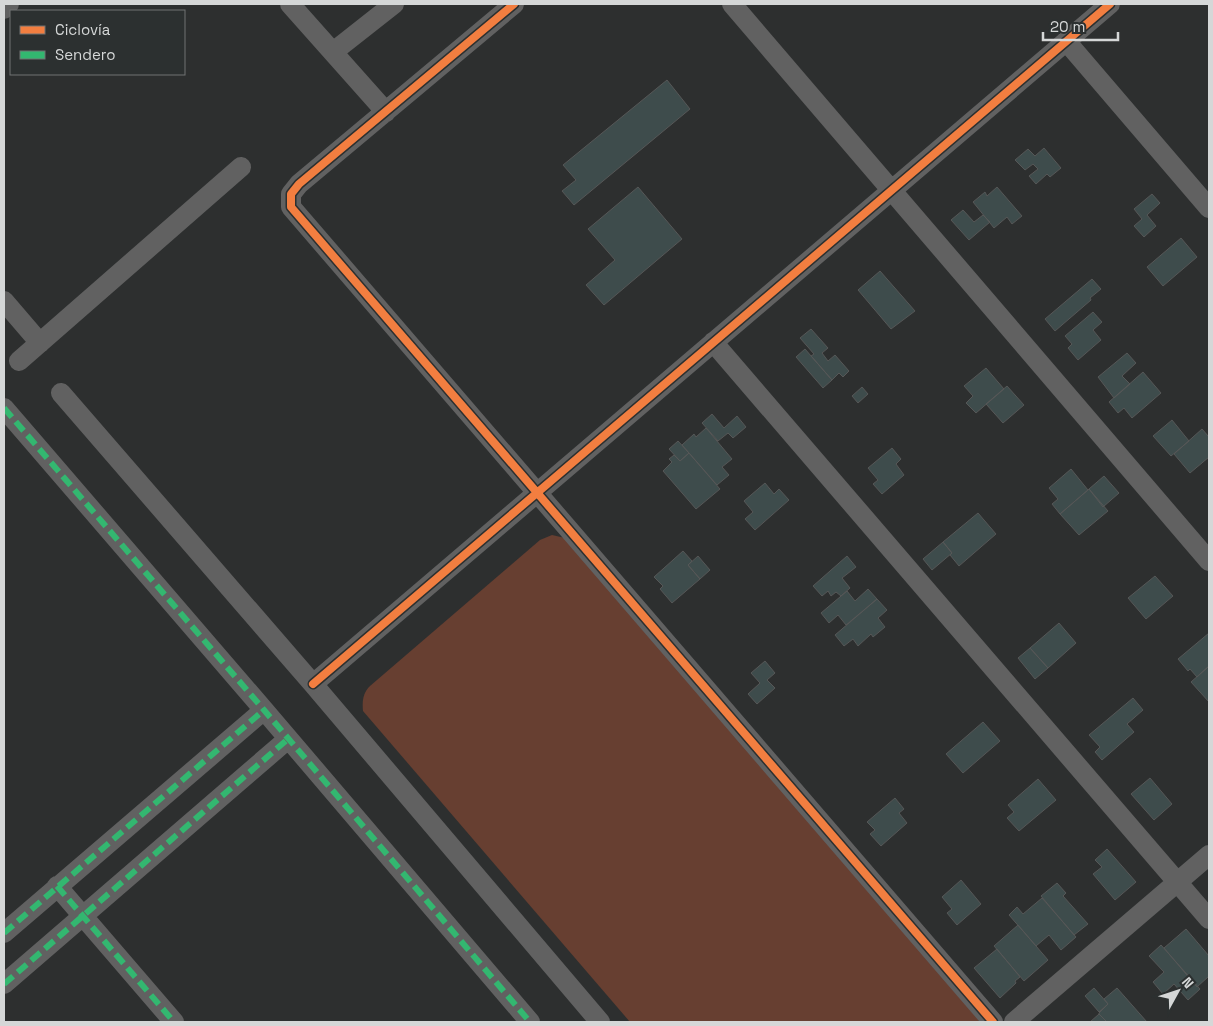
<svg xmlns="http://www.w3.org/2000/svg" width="1213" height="1026" font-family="'Space Grotesk',sans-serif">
<rect width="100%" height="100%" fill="#2d2f2f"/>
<path fill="#673f31" d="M552 535 565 538 978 1017 979 1022H630L363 711C362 701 363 693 370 686L540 540Z"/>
<path fill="#3e4c4c" stroke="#565757" d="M667 80 690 109 574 205 562 191 576 180 563 165Z
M1044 148 1061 168 1050 177 1047 174 1036 184 1029 176 1038 169 1033 164 1025 170 1015 160 1028 149 1035 156Z
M638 187 682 239 604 305 586 285 615 260 588 229Z
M997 187 1022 216 1012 224 1007 217 994 228 973 202 985 192 987 196Z
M1152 194 1160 203 1147 215 1156 226 1144 237 1134 226 1142 219 1134 209Z
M963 210 974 222 983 215 990 222 969 240 951 220Z
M1181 238 1197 257 1163 286 1147 267Z
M880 271 915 311 891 329 858 290Z
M1092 279 1101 289 1090 298 1091 300 1055 331 1045 319Z
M1093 312 1102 322 1093 330 1101 340 1078 360 1068 348 1072 344 1065 336Z
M811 329 828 348 822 353 828 361 835 355 849 371 843 377 839 373 832 380 811 356 814 354 800 338Z
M805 349 832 380 823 388 796 357Z
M1127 353 1136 363 1122 376 1130 384 1114 398 1098 377Z
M986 368 1004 389 976 413 966 403 973 396 964 386Z
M1143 372 1161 393 1132 418 1124 408 1118 413 1109 402Z
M1007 386 1024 405 1003 423 986 404Z
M862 387 868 394 858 403 852 396Z
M712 414 724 428 737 416 746 427 733 438 728 433 718 441 702 423Z
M1172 420 1189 441 1171 456 1153 436Z
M706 428 732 459 722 467 729 475 717 485 682 445 694 434 696 437Z
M1202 429 1209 437V457L1190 473 1174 454Z
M678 441 689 453 680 461 669 449Z
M892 448 901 459 896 464 904 475 882 494 873 484 878 480 868 468Z
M689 453 720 489 696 509 663 471 672 462 669 459 674 455 680 461Z
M1071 469 1088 490 1060 514 1052 504 1058 499 1049 488Z
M1104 476 1119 493 1103 507 1089 489Z
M765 483 774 494 779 489 789 500 755 530 745 519 753 512 744 501Z
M1089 489 1108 511 1079 535 1060 514Z
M978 513 996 534 959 566 950 555 952 553 943 542Z
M943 542 952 553 932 570 923 559Z
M683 551 692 561 688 565 700 579 672 603 660 589 663 586 654 577Z
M698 556 710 570 700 579 688 565Z
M847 556 856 567 842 578 850 588 841 596 836 592 831 596 828 591 822 596 813 586Z
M1155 576 1173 596 1146 619 1128 598Z
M868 589 877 599 846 625 838 615 829 623 821 613 847 591 855 601Z
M877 599 887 610 878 618 885 627 873 637 871 634 858 646 853 639 844 646 835 635Z
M1059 623 1076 643 1048 668 1030 648Z
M1209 633V666L1197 677 1190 669 1188 671 1178 659Z
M1030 648 1048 668 1035 679 1018 658Z
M765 661 775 673 767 680 775 688 757 704 748 694 760 683 751 673Z
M1209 666V702L1191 682Z
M1133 698 1143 710 1127 724 1134 732 1102 760 1095 752 1100 747 1089 735Z
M983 722 1000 741 963 773 946 754Z
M1150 778 1172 804 1154 820 1131 794Z
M1038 779 1056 800 1019 831 1007 818 1014 812 1008 805Z
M895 798 904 809 899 813 907 823 881 846 870 834 875 830 867 822Z
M1107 849 1136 882 1115 900 1093 874 1102 867 1095 860Z
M961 880 981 904 957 925 947 913 952 909 942 897Z
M1057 883 1066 893 1063 896 1088 924 1074 935 1041 896Z
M1042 898 1076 937 1061 950 1049 935 1036 946 1009 915 1017 907 1023 914Z
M1018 925 1048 960 1024 981 994 946Z
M1186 929 1209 956V976L1197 987 1164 948Z
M1161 945 1200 989 1188 1000 1174 984 1163 994 1153 982 1164 972 1149 956Z
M997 949 1020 977 1015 981 1016 983 1000 998 974 968Z
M1094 988 1108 1004 1099 1012 1085 996Z
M1117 988 1147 1022H1107L1099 1014V1013L1108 1004 1104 999Z
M1099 1014 1107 1022H1090Z"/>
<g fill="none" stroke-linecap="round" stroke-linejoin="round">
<path stroke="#616161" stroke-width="20" d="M290 4 386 112
M514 4 299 184 291 194V207L993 1022
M732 4 1209 561
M4 9 9 4
M1066 41 1209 208
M333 52 394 4
M4 301 40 343
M713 342 1209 919
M19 361 241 167
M61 393 313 684 600 1022
M4 408 264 710 530 1022
M313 684 1110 4
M57 886 174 1022
M4 933 264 710
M4 984 288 739
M1014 1022 1209 855"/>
<path stroke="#33b770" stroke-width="6" stroke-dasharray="12 6" stroke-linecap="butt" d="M4 408 264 710 530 1022
M57 886 174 1022
M4 933 264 710
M4 984 288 739"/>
<defs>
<path id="cycleway" d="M514 4 299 184 291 194V207L993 1022
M313 684 1110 4"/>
</defs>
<use href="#cycleway" stroke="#2c3030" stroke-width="11"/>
<use href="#cycleway" stroke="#f27e40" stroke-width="8"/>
</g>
<rect width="1213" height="1026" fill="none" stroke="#d5d7d7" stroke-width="10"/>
<rect x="10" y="10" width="175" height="65" fill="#2c3030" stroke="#707373"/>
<rect x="20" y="26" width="25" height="8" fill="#f27e40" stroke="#707373"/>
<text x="55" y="35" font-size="15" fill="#d5d7d7">Ciclovía</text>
<rect x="20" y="51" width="25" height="8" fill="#33b770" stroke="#707373"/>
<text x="55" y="60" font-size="15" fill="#d5d7d7">Sendero</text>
<g transform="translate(1178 991) rotate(50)" stroke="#2c3030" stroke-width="4" paint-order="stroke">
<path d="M0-4L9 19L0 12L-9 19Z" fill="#d5d7d7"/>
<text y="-8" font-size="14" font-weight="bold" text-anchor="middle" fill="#d5d7d7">N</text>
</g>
<path d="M1043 32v8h75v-8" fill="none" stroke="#d5d7d7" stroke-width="2.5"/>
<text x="1050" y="32" font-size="15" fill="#d5d7d7" stroke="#2c3030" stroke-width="4" paint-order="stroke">20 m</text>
</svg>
